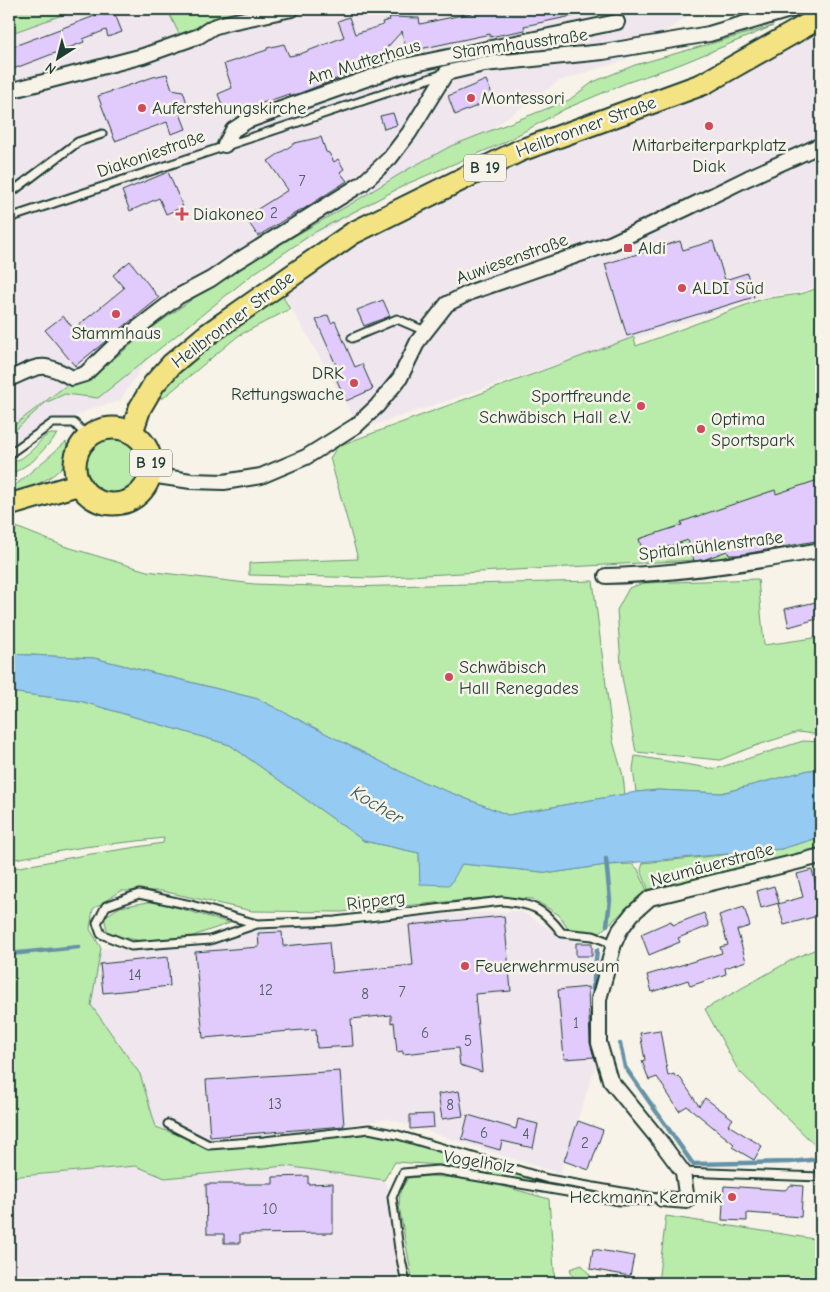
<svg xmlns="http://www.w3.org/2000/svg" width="830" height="1292" font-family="'Comic Neue',sans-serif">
<rect width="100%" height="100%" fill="#f7f3e8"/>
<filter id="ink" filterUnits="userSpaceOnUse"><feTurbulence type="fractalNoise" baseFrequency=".02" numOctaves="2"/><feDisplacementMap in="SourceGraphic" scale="10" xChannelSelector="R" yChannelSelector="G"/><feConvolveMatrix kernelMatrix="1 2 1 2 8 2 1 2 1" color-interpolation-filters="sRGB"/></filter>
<g filter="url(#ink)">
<path fill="#f0e7ee" d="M79 9H167L180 36 272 9H691L692 13 623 61 559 81 432 171 277 256 150 354 120 401 93 408 9 449V34Z
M821 22V285L800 292 761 297 368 427 354 418 284 295 353 233 703 84Z
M521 911 565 938 597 948 595 965V1067L560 1174 389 1119 219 1143 155 1127 140 1074 91 1005 101 948H191L248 923Z
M136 1166 165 1178 285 1166 384 1180 392 1197 398 1283H9V1178Z"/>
<path fill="#b9ebab" stroke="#6c9470" d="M9 9H79L9 34Z
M167 9H272L180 36Z
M773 26 681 64 626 83 565 109 503 143 409 183 315 232 253 274 98 398 65 394 45 403 9 436V429L72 381 85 382 152 328 223 277 349 205 410 168 451 146 569 100 593 82 635 65Z
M821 287V542L748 557 372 578 249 575V563L358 559 330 458 338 446 634 337 636 346 762 299 801 294Z
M279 290 290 309 238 336 162 399 160 396 168 383 179 371Z
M50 434H58L33 461 9 476V464C18 461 27 455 34 448 40 442 42 437 50 434Z
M83 465a29 29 0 1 1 58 0a29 29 0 1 1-58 0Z
M66 442C76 472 37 484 16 493L12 488Z
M9 520 11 525 64 546 147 571 254 584 345 587 593 581 613 741 623 776 625 794 508 815 413 778 258 699 94 658 9 654Z
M758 579 764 645 821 637V735L798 732 752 747 720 760 636 752 622 677 617 610 629 588 644 583Z
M9 692 80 701 230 745 364 841 419 853 420 884 462 864 552 873 606 865 632 864 638 869 650 898 624 911 597 935 569 929 559 915 533 899 497 897 341 912 252 911 162 891H121L93 909 90 929 101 948 91 1005 140 1074 156 1127 208 1146 259 1147 315 1139 371 1134 415 1140 469 1151 604 1195 440 1165 395 1162 384 1180 285 1166 165 1178 136 1166 9 1177V869L85 855 163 843 164 838 84 847 9 860Z
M803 741 821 742V769L809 770 722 793 658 790 636 792 633 769 635 756 715 769Z
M821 837V849L649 891 641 870 643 863 781 849Z
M154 901 230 923 193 936 141 941 108 934 104 917 120 907Z
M821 947V1151L738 1070 705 1009 795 958Z
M430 1176 481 1180 549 1199 555 1283H413L399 1206 400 1191 408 1178Z
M666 1216 821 1240V1283H658Z
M582 1265 596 1283H575L570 1269Z"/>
<path fill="#95caf3" stroke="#6692a7" d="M9 654 94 658 258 699 413 778 508 815 636 792 658 790 722 793 809 770 821 769V837L781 849 606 865 552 873 462 864 450 885 420 884 419 853 364 841 230 745 80 701 9 692Z"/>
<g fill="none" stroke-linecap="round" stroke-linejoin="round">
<path stroke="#6692a7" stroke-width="4.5" d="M606 859 610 900 607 925
M9 954 79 947
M593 989 597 950
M620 1044 625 1067 693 1164 790 1162 821 1159"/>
</g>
<path fill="#e1cbfc" stroke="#1f3d34" d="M98 9H113L122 32 108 37 106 30 83 39 84 42 13 69 12 66 9 67V48L100 14Z
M484 9H581L582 14 524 26 525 30 490 37V34L406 52 402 31 382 53 384 60 382 64 356 73 354 72 290 97 289 94 239 111 238 106 224 111 218 94 232 88 224 64 267 50V48L284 44 289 56 300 54 344 37 338 21 349 17 355 34 383 25 382 22 390 20 389 17 419 18 420 24 485 10Z
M167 74 172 89 183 91 187 103 179 111 186 129 171 134 167 122 115 141 98 96 153 77Z
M486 80 494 99 455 115 448 96Z
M393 113 397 125 384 129 380 116Z
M321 137 326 152 329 153 334 162 338 159 344 169 340 172 347 181 302 210V209L258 236 245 217 288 190 268 161 295 143Z
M168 172 183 207 166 214 159 198 130 211 122 191Z
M680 241 683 250 713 241 725 280 747 273 754 297 627 336 605 264Z
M130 261 159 298 75 366 45 330 63 316 74 329 96 311 124 288 113 275Z
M383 300 390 316 364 326 357 310Z
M328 315 331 323 335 321 355 367 362 364 373 389 346 401 335 376 340 374 316 320Z
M818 480 821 489V540L739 555H729L727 551 703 560 694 561 688 540 644 555 639 539 682 525 681 522 775 490 776 494Z
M816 602 820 618 789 627 785 609Z
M812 870 821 904V915L784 925 778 904 803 897 797 874Z
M774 886 779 903 761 908 757 891Z
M744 907 750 926 737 930 746 961 725 968 726 974 690 986 688 980 652 992 647 975 722 953 720 947 728 945 719 915Z
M704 913 709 926 678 938 680 942 649 955 641 934 671 921 673 925Z
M504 916 511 991 475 994 482 1072 460 1065 458 1048 403 1054V1051L397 1052 394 1022 391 1023V1015L351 1019 353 1046 317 1048 316 1029 203 1038 195 952 259 947 258 933 282 932 283 946 329 942 332 973 413 965 409 925Z
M576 943H592V956H576Z
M168 957 170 986 103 993 100 964Z
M588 987 590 1043 594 1057 564 1059 558 990Z
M660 1030 668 1076 674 1074 676 1078 679 1076 699 1106 705 1098 733 1119 728 1125 762 1146 754 1160 732 1147 734 1144 687 1106 679 1111 657 1077 649 1080 642 1061 645 1060 640 1033Z
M340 1071 344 1126 210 1137 206 1080Z
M459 1091 463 1116 442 1119 438 1094Z
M433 1114 434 1127 410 1129V1115Z
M468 1115 516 1129 518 1119 538 1124 533 1148 502 1141 500 1150 462 1139Z
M578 1121 603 1130 589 1170 564 1161Z
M308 1176V1184L333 1183V1233L240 1234V1243H224V1234H207L206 1184H273V1177Z
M791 1185 803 1186 801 1217 747 1213V1221L722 1220 724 1186 785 1190Z
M593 1249 634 1256 630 1276 590 1269Z"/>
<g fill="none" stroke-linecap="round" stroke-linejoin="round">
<defs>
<path id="service" d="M9 194 78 142 102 134
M9 218 443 74
M352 338 397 319 425 331
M9 454 53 423H74L88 437
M257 924 191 905 139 894 106 906 97 923 101 934 131 946 210 940 257 924 335 921 502 901C533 904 543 908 562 933L593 936 614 944
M168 1124 209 1145 264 1141 369 1129 398 1135 548 1179 662 1199
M683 1172 821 1177
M406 1283 399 1249 392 1197 403 1173 438 1170 620 1201 649 1200"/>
<path id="minor" d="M9 91 143 56 199 36 213 27 226 23 292 9
M225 145 233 130 247 121 400 67 617 22
M9 379C39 366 41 360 72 378L85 374 113 347 179 296 211 279 231 265 363 183 390 158 409 133 446 73 484 64 603 52 709 34 793 9
M150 475 191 481 224 482 261 476 306 457 357 425 377 406 400 378 418 341 447 304 471 292 612 243 687 208 748 178 821 145
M606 576C678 574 750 563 821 550
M662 1199 687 1201 683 1172 660 1141 610 1080 599 1043V999L614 944 620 930 632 914 650 898 821 856"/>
<path id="primary" d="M75 466a38 38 0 1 1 76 0a38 38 0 1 1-76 0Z
M132 432 140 408 154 384 172 364 208 334 353 233 519 151 703 84 821 17
M9 505 80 484"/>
</defs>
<use href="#service" stroke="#1f3d34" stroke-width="11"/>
<use href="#minor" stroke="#1f3d34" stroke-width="18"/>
<use href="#primary" stroke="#1f3d34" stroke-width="25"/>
<use href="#service" stroke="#f7f3e8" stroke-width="7"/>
<use href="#minor" stroke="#f7f3e8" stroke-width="14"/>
<use href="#primary" stroke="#f4e382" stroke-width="21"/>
</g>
</g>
<g fill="#d1495b" stroke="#f7f3e8" stroke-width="2">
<circle cx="471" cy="98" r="5"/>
<circle cx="142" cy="108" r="5"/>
<circle cx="709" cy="126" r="5"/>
<path d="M179.5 206.5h5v5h5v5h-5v5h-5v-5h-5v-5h5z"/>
<rect x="623" y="243" width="10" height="10" rx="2.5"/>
<circle cx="682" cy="288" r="5"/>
<circle cx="116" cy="314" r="5"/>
<circle cx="354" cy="383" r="5"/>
<circle cx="641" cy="406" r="5"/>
<circle cx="701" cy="429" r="5"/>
<circle cx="449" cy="677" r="5"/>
<circle cx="465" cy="966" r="5"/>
<circle cx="732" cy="1197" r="5"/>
</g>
<g text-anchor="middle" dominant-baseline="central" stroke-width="5" stroke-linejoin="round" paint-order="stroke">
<g font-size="15" fill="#506066">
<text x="302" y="181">7</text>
<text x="274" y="213">2</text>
<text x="135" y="975">14</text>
<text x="266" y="990">12</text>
<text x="402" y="992">7</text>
<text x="365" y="994">8</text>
<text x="576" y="1023">1</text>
<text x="425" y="1033">6</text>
<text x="468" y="1041">5</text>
<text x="275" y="1104">13</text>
<text x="450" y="1105">8</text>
<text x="484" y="1133">6</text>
<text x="526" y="1134">4</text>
<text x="585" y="1143">2</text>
<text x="270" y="1209">10</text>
</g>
<g fill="#f7f3e8" stroke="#60746a" stroke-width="1">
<rect x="464" y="154.5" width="42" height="27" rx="4"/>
<rect x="130" y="449.5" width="42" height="27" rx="4"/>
</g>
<g font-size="16" font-weight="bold" fill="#1f3d34">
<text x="485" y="168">B 19</text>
<text x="151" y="463">B 19</text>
</g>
<g font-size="18" fill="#1f3d34" stroke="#f7f3e8">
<text transform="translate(520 44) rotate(-8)">Stammhausstraße</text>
<text transform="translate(364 62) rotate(-17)">Am Mutterhaus</text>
<text transform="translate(586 127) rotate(-20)">Heilbronner Straße</text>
<text transform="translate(151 154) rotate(-19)">Diakoniestraße</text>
<text transform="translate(512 259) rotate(-20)">Auwiesenstraße</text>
<text transform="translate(233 320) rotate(-37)">Heilbronner Straße</text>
<text transform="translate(711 546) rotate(-7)">Spitalmühlenstraße</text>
<text transform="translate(712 865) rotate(-15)">Neumäuerstraße</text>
<text transform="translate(376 901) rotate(-7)">Ripperg</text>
<text transform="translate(479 1162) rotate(9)">Vogelholz</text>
</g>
<g font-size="18" fill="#1f3d34" stroke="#f7f3e8" text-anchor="start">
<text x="481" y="98">Montessori</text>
<text x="152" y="108">Auferstehungskirche</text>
<text x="709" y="145" text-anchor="middle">Mitarbeiterparkplatz<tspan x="709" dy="21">Diak</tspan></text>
<text x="193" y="214">Diakoneo</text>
<text x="638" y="248">Aldi</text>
<text x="692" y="288">ALDI Süd</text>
<text x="116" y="333" text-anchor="middle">Stammhaus</text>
<text x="344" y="373" text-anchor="end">DRK<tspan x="344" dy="21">Rettungswache</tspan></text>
<text x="631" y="396" text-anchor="end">Sportfreunde<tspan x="631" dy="21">Schwäbisch Hall e.V.</tspan></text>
<text x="711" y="419">Optima<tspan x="711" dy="21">Sportspark</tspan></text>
<text x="459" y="667">Schwäbisch<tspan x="459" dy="21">Hall Renegades</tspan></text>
<text x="475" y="966">Feuerwehrmuseum</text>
<text x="722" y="1197" text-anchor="end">Heckmann Keramik</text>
</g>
<g font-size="19" font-style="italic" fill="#37595a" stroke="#f7f3e8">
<text transform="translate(377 805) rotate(31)">Kocher</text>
</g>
</g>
<rect width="830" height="1292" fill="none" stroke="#f7f3e8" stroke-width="30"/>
<rect x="15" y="15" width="800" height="1262" fill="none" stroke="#1f3d34" stroke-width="2" filter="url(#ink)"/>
<g transform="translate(58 58) rotate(216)" stroke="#f7f3e8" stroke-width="4" paint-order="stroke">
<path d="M0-4L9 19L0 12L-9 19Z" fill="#1f3d34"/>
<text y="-8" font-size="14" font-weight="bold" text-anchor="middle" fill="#1f3d34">N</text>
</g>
</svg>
